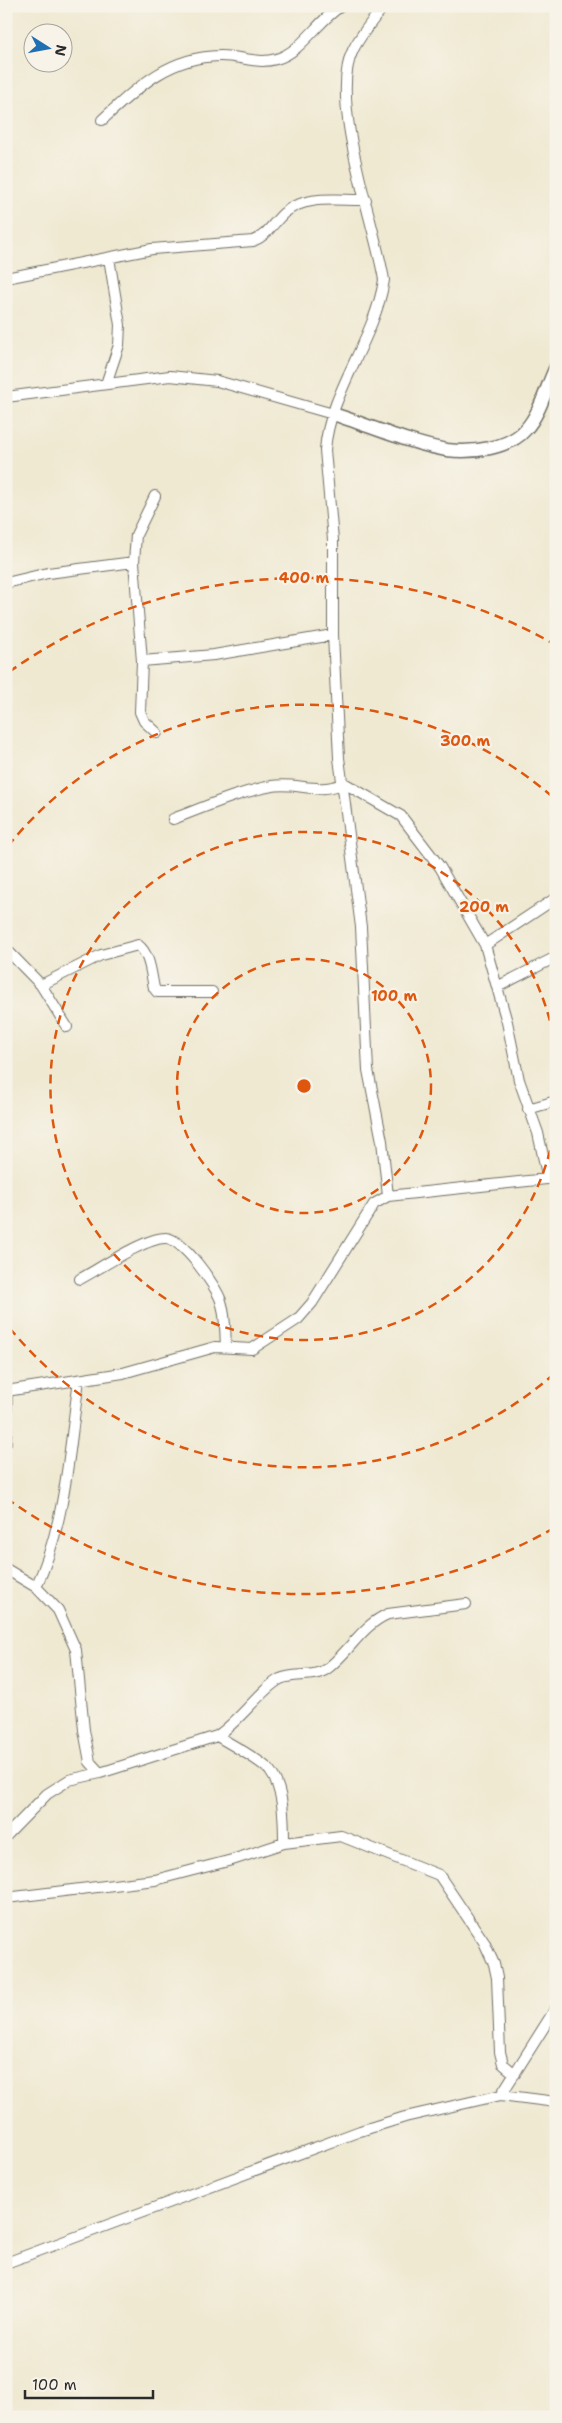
<svg xmlns="http://www.w3.org/2000/svg" width="562" height="2423" font-family="'Shantell Sans',sans-serif">
<rect width="100%" height="100%" fill="#f7f3e8"/>
<filter id="ink" filterUnits="userSpaceOnUse"><feTurbulence type="fractalNoise" baseFrequency=".02" numOctaves="2"/><feDisplacementMap in="SourceGraphic" scale="10" xChannelSelector="R" yChannelSelector="G"/><feConvolveMatrix kernelMatrix="1 2 1 2 8 2 1 2 1" color-interpolation-filters="sRGB"/></filter>
<filter id="wash" filterUnits="userSpaceOnUse"><feTurbulence type="fractalNoise" baseFrequency=".0096" numOctaves="4" result="noise"/><feDisplacementMap in="SourceGraphic" scale="20" xChannelSelector="R" yChannelSelector="G"/><feGaussianBlur stdDeviation="1.12" result="paint"/><feColorMatrix in="noise" values="0 0 0 0 0 0 0 0 0 0 0 0 0 0 0 0 0 1.4 0 .05"/><feComposite in="paint" operator="in"/></filter>
<g filter="url(#wash)">
<rect width="100%" height="100%" fill="#efe9d2"/>
</g>
<g filter="url(#ink)">
<g fill="none" stroke-linecap="round" stroke-linejoin="round">
<defs>
<path id="minor" d="M384 6C373 20 361 34 353 50 328 99 375 224 384 280 375 339 329 393 325 450L333 540V635L339 758 361 927 368 1070 382 1141 388 1196
M102 120C137 88 168 57 219 56 238 55 257 65 276 59 302 52 318 20 341 6
M6 278 152 249 253 241C267 236 273 223 284 213 306 194 338 201 366 200
M106 384 119 345 120 325 109 258
M6 397 170 376 217 381 333 414
M155 496 136 535 134 562 142 661 140 712 144 721 157 733
M6 583 48 573 134 562
M142 661 214 655 333 635
M173 819C205 807 238 792 272 786 297 782 320 795 344 783L401 816 440 867 485 945 507 1022 519 1080 538 1133 548 1179
M485 945 556 898
M6 949 41 985 67 1027
M41 985 101 955 138 945C150 954 151 974 154 988L157 992H212
M497 987 556 957
M528 1109 556 1101
M80 1279C99 1269 145 1238 165 1238 182 1237 216 1286 221 1301 226 1316 225 1331 226 1347
M6 1391 123 1373 215 1347 252 1349 298 1319 312 1303 374 1204 388 1196 556 1178
M6 1443 7 1391
M6 1569 36 1587 58 1610 76 1650 84 1730 90 1762 100 1773
M36 1587C66 1523 69 1449 79 1380
M217 1736C229 1743 262 1761 270 1771 284 1790 284 1821 284 1843
M6 1836 47 1794 69 1780 100 1773 217 1736C240 1721 260 1690 280 1679 295 1672 314 1679 328 1668 350 1651 362 1625 388 1614L466 1604
M6 1898 155 1880 232 1860 284 1843 341 1836 439 1875 484 1942 494 1964 497 1978 500 2052 503 2064 515 2074
M501 2095 556 2008
M6 2263 360 2131 405 2117 501 2095 556 2102"/>
<path id="tertiary" d="M333 414C368 425 411 444 447 450 472 453 509 449 526 429 541 412 546 387 556 367"/>
</defs>
<use href="#minor" stroke="#706e65" stroke-width="12"/>
<use href="#tertiary" stroke="#706e65" stroke-width="15"/>
<use href="#minor" stroke="#fff" stroke-width="10"/>
<use href="#tertiary" stroke="#fff" stroke-width="12"/>
</g>
</g>
<g fill="none" stroke="#df570e" stroke-width="2.5" stroke-dasharray="9 6">
<circle cx="304" cy="1086" r="127"/>
<path d="M556 1121A254 254 0 1 1 556 1051"/>
<path d="M554 1374A381 381 0 0 1 8 1326M8 846A381 381 0 0 1 554 798"/>
<path d="M554 1528A508 508 0 0 1 9 1500M9 672A508 508 0 0 1 554 644"/>
</g>
<circle cx="304" cy="1086" r="8" fill="#df570e" stroke="#f7f3e8" stroke-width="2.5"/>
<g font-size="15" text-anchor="middle" font-weight="bold" fill="#df570e" stroke="#f7f3e8" stroke-width="4.5" stroke-linejoin="round" paint-order="stroke">
<text x="304" y="583">400 m</text>
<text x="465" y="746">300 m</text>
<text x="484" y="912">200 m</text>
<text x="394" y="1001">100 m</text>
</g>
<rect width="562" height="2423" fill="none" stroke="#f7f3e8" stroke-width="25"/>
<g transform="translate(48 48) rotate(101)"><circle r="24" fill="#f7f3e8" stroke="#a5a39c"/>
<path d="M0-4L9 19L0 12L-9 19Z" fill="#1f6fb2"/>
<text y="-8" font-size="14" font-weight="bold" text-anchor="middle" fill="#2b2b2b">N</text>
</g>
<path d="M25 2390v8h128v-8" fill="none" stroke="#2b2b2b" stroke-width="2.5"/>
<text x="32" y="2390" font-size="15" fill="#2b2b2b" stroke="#f7f3e8" stroke-width="4" paint-order="stroke">100 m</text>
</svg>
